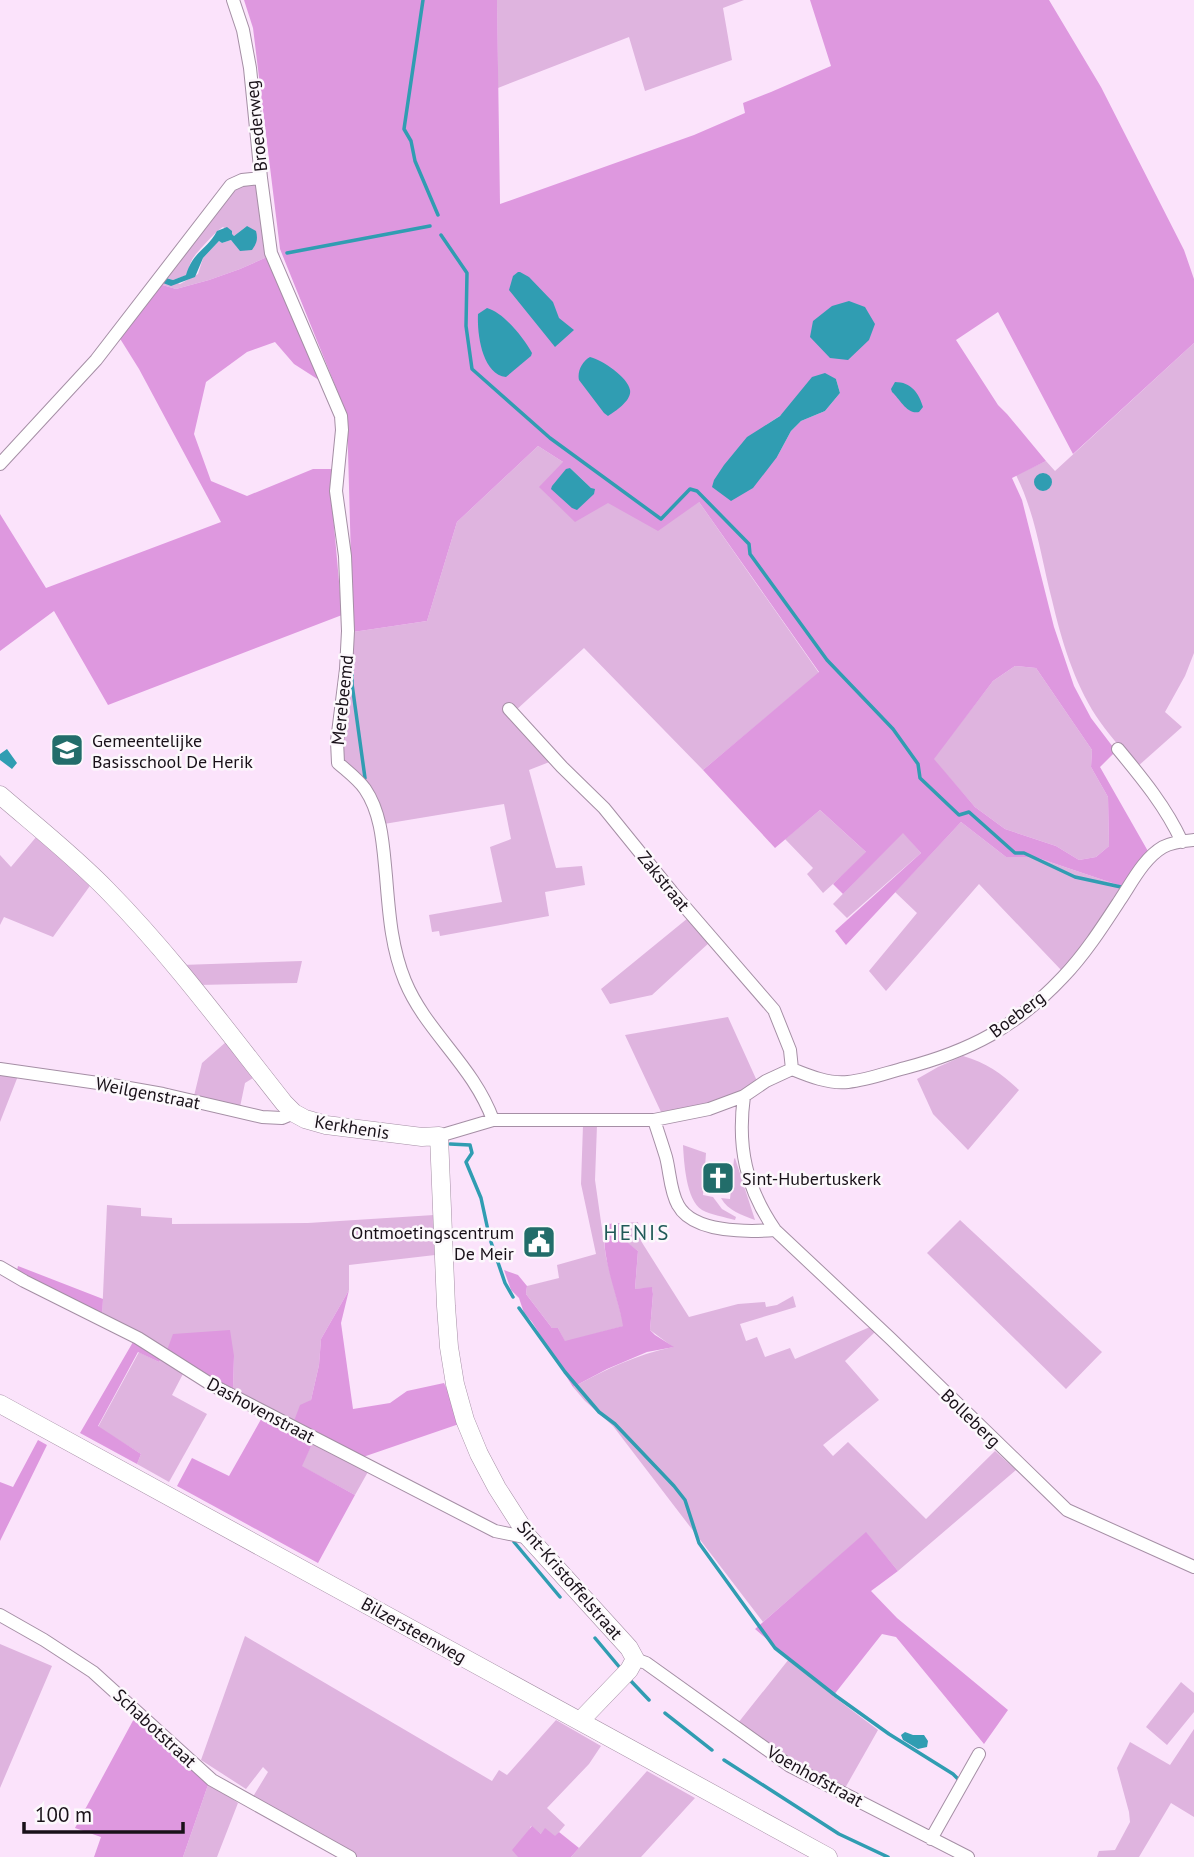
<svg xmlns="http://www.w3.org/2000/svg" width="1194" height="1857" font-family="'PT Sans',sans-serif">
<rect width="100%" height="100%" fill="#fbe3fb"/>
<path fill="#dfb4df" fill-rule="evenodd" d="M497 0H744L723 8 732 60 645 91 629 37 498 88Z
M256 184 267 257 240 269 209 280 176 289 159 284 236 186ZM247 226 237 247 234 242 231 240 222 243 219 241 203 258 198 274 180 284 166 278 173 280 187 275C188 269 190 263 193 258 198 251 217 230 223 227L234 236Z
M1194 343V653L1185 676 1165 712 1182 727 1137 767C1123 750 1108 734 1096 716 1074 682 1061 639 1052 600 1041 558 1036 515 1016 475L1046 461 1055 471Z
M538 446 563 462 608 503 699 502 819 673 703 770 584 648 515 711 552 761 529 770 556 868 582 866 585 885 545 892 549 916 440 936 439 931 432 932 429 915 502 902 490 847 511 839 504 804 384 824 344 761 342 745 353 632 427 621 457 522Z
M1015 666 1036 668 1092 750 1091 767 1108 797 1109 846 1096 857 1079 860 1056 846 1005 829 975 807 933 759 993 681Z
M820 810 867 853 823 893 807 874 813 868 785 839Z
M961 822 1006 857H1035L1124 887 1097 926 1062 971 979 884 886 991 869 971 917 913 895 892Z
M903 832 921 853 847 918 833 904Z
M37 836 92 883 53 937 4 917 0 925V855L11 867Z
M688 918 710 942 652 995 610 1004 601 989Z
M302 961 297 983 198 985 181 965Z
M728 1017 757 1081 730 1097 707 1104 661 1112 625 1035Z
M226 1042 253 1078 245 1083 240 1107 194 1096 202 1063Z
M963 1056C987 1063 1001 1073 1019 1090L968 1150 933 1114 917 1079 938 1067Z
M0 1074 18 1076 0 1122Z
M583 1125H597L595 1180 606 1257 624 1326 565 1342 558 1328H552L526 1294 527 1286 559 1278 557 1265 596 1254 581 1184Z
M683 1145 706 1153 703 1195 713 1197 722 1209 736 1217 735 1220C725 1217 711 1215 702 1210 686 1200 684 1162 683 1145Z
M735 1158 755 1220C742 1215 728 1211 721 1198L730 1199 734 1159Z
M107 1205 141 1208V1216L172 1218V1224L308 1223 434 1215 435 1255 349 1265V1290L321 1339 319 1365 311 1400 294 1421 233 1389 234 1356 166 1353 102 1317Z
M960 1220 1102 1352 1066 1389 927 1253Z
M638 1222 641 1241 689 1317 738 1304 765 1302 766 1307 777 1305 793 1296 796 1307 740 1324 746 1341 757 1337 765 1357 790 1348 795 1359 870 1327 875 1332 845 1361 879 1400 823 1445 833 1456 848 1442 926 1519 995 1451 1016 1470 898 1571 866 1533 763 1622 613 1426 585 1401 573 1387C607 1369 635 1355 673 1347L650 1330 653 1294 652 1288 635 1289 638 1251 627 1243 629 1230 622 1223Z
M139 1352 159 1362 162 1357 185 1370 172 1395 207 1414 169 1482 137 1464 141 1454 98 1427Z
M314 1440 369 1470 355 1495 301 1466Z
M245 1636 492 1781 499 1770 507 1775 556 1720 601 1746 589 1764 547 1808 565 1825 555 1837 541 1834 531 1826 518 1857H357L313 1835 251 1800 268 1772 263 1767 246 1789 201 1760Z
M0 1644 52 1666 0 1788Z
M789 1659 833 1696 878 1730 844 1790C807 1770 772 1748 738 1723Z
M1181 1682 1194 1693V1712L1167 1745 1146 1727Z
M1194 1729V1817L1171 1803 1139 1857H1097L1099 1851 1115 1850 1130 1822 1129 1812 1117 1768 1130 1742 1170 1765Z
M647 1771 695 1798 641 1857H571Z
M209 1782 238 1803 217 1857H183Z"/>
<path fill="#de98df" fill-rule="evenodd" d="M244 0H497L500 204 694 135 745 113 743 103 771 92 831 66 810 0H1049L1101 87 1184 250 1194 279V343L1073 454 998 312 956 340 998 405 1007 414 1046 461 1012 478 1022 500 1054 627 1074 686 1091 718 1116 751 1100 767 1149 853 1124 887 1035 857H1006L961 822 846 945 835 931 921 853 903 833 843 894 833 884 866 852 820 810 775 848 703 770 819 672 699 502 658 531 608 503 575 522 539 487 563 462 538 446 457 522 427 621 353 632 347 415 280 249 253 28ZM836 379 840 393 825 411 801 421 791 431 777 457 766 425ZM570 468 591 488 552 486ZM1015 666 1036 668 1092 750 1091 767 1108 797 1109 846 1096 857 1079 860 1056 846 1005 829 975 807 934 759 993 681Z
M267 257 322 382 294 364 275 342 247 352 206 382 194 434 211 481 247 496 313 469H334L331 492 342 615 108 705 54 611 0 651V514L46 588 221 522 139 369 119 337 159 284 176 289 209 280 240 269Z
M622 1223 629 1230 628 1243 638 1251 635 1289 652 1287 653 1294 650 1330 655 1335 674 1347 647 1352 607 1369 573 1387 532 1322 524 1313 519 1298 511 1290 504 1270 518 1275 527 1286 526 1294 552 1328H558L565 1341 623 1326C619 1299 598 1250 606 1224Z
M18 1266 103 1299 102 1317 16 1274Z
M349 1290 341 1323 353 1409 390 1403 407 1391 444 1383 450 1395 459 1424 363 1457 294 1421 300 1405 311 1400 319 1365 321 1339Z
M230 1330 234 1356 233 1389 166 1353 173 1334Z
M133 1342 162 1357 159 1362 138 1352 98 1426 141 1454 137 1464 80 1433Z
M264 1414 314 1440 302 1466 355 1495 318 1563 177 1486 192 1458 229 1476Z
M38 1440 47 1445 0 1541V1482L13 1487Z
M866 1532 898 1571 871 1591 897 1618 1008 1710 984 1744 896 1637 882 1634 833 1696 755 1629Z
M136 1715 209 1782 183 1857H94L101 1837 75 1828Z
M532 1826 541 1834 545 1828 555 1836 559 1832 579 1848 571 1857H518L512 1850Z"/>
<path fill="#309db2" d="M247 226 256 231C258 239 257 243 252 250L240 251 231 240 222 243 219 241 203 258 195 277 171 286 163 283 166 278 173 280 186 275C193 251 208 249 217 231L227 227 232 231V234L234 236Z
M518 272H520L529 277 553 302 559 318 574 330 555 347 509 290 513 276Z
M849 301 865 307 875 324 869 340 848 360 830 358 810 337 813 321 832 306Z
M487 308C503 312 524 338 532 353L531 356 506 377C482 374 477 334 478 314Z
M590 357C602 360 628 377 630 390 632 400 616 411 608 416L604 413 579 380C577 372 582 361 590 357Z
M825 373 836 379 840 393 825 411 801 421 791 431 777 457 753 488 731 501 712 487 714 480 724 465 747 437 780 416 812 377Z
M895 382C911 382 919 393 923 407L919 412C907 415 900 399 892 392L891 389Z
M570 468 591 488 595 489 594 494 577 510 572 508 551 489 552 486 566 469Z
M1034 482a9 9 0 1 1 18 0a9 9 0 1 1-18 0Z
M7 749 17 763 12 769 0 760V754Z
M905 1732 913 1735H924L928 1741 927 1747 918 1749 903 1740 901 1735Z"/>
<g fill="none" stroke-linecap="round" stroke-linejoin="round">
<path stroke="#309db2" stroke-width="3.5" d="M423 0 404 129 411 141 415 161 438 215
M441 235 467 273 466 326 472 369 550 438 661 519 690 489 697 491 749 544 750 554 827 660 893 729 918 764 920 778 959 815 969 812 1015 853H1024L1075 877 1121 887
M287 253 430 226
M352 662V684L365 778
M450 1144 470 1145 472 1153 466 1162 481 1198 489 1235
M491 1242 505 1283 513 1297
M519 1308 565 1372 599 1412 615 1424 674 1486 685 1500 699 1543 775 1648 836 1696 889 1734 953 1774 960 1781
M514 1542 560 1597
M595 1638 621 1669
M629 1679 649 1700
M665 1713 712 1750
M724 1760 839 1834 888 1857"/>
<defs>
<path id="street" d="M233 0 243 30 250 68 261 178 271 253 341 416 342 430 336 491 345 556 348 631 346 669 337 741 338 763C347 771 358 779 365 789 382 814 383 846 386 876 389 912 391 947 405 981 426 1032 473 1065 493 1120
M0 464 96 360 231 185 242 180 261 178
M509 709 562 767 604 808 672 892 774 1010 790 1050 792 1069
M1118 749C1142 778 1166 807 1182 842
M0 1069 112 1085 163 1094 262 1117 282 1118 294 1113
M792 1069C809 1076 829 1084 848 1082 867 1080 886 1073 905 1068 970 1051 1016 1027 1063 977 1085 954 1103 926 1120 900 1132 882 1144 858 1163 847 1172 842 1184 841 1194 840
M744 1096C737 1147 746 1188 775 1230L891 1339 1067 1510 1194 1567
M654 1120C658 1132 662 1144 666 1157 670 1172 670 1191 678 1205 693 1233 747 1232 775 1230
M439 1136 493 1120H654L709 1109 744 1096 766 1081 792 1069
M0 1267 24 1281 138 1338 212 1385 495 1531 529 1538
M0 1615 44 1640 93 1672 212 1780 350 1857
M635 1659 646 1663 790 1766 968 1857
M931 1839 979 1754"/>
<path id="secondary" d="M0 795C36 826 74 856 107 890 172 956 227 1031 284 1103L294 1113 305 1119 326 1125 422 1137 439 1136 446 1306 449 1347 455 1384 465 1420 479 1454 497 1488 529 1538 629 1648 635 1659 629 1670 580 1721
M0 1404 828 1857"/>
</defs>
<use href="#street" stroke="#a58fa5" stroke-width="14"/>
<use href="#secondary" stroke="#a58fa5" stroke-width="19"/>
<use href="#street" stroke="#fff" stroke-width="12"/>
<use href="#secondary" stroke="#fff" stroke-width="18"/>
</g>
<defs>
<symbol id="school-square" viewBox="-11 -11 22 22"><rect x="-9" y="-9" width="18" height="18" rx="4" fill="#226d6a" stroke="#fcf8fc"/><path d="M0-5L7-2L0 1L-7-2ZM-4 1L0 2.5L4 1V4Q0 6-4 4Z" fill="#fff"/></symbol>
<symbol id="church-square" viewBox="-11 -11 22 22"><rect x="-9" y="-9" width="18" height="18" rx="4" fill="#226d6a" stroke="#fcf8fc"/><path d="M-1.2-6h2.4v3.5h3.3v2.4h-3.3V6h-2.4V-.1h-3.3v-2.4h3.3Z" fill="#fff"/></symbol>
<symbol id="civic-square" viewBox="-11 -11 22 22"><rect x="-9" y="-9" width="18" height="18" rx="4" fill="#226d6a" stroke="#fcf8fc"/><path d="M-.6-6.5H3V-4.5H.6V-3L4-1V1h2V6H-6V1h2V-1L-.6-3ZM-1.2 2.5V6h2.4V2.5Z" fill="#fff"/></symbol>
</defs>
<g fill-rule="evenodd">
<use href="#school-square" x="48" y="731" width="38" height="38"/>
<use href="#church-square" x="699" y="1159" width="38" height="38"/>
<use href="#civic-square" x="520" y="1223" width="38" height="38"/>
</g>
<g text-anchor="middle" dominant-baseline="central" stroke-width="5" stroke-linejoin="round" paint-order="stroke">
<g font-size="18" fill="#191119" stroke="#fcf8fc">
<text transform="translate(256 126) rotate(-96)">Broederweg</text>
<text transform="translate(342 700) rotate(-84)">Merebeemd</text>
<text transform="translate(664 881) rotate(51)">Zakstraat</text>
<text transform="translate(1017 1014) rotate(-37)">Boeberg</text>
<text transform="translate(148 1093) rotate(11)">Weilgenstraat</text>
<text transform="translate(352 1127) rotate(9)">Kerkhenis</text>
<text transform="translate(261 1410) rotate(28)">Dashovenstraat</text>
<text transform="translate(971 1418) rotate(44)">Bolleberg</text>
<text transform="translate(570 1580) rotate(49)">Sint-Kristoffelstraat</text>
<text transform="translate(414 1630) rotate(29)">Bilzersteenweg</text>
<text transform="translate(155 1728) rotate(43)">Schabotstraat</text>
<text transform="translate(815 1776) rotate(29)">Voenhofstraat</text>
</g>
<g font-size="18" fill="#191119" stroke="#fcf8fc" text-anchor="start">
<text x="92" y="740">Gemeentelijke<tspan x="92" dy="21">Basisschool De Herik</tspan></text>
<text x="742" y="1178">Sint-Hubertuskerk</text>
<text x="514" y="1232" text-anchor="end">Ontmoetingscentrum<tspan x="514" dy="21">De Meir</tspan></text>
</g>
<g font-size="21" letter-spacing="2" fill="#205a58" stroke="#fcf8fc">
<text x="637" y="1232">HENIS</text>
</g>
</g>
<path d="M24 1822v10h159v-10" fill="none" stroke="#191119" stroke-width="3.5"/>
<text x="35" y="1822" font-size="21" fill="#191119" stroke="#fcf8fc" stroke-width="5" paint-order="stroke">100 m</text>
</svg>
